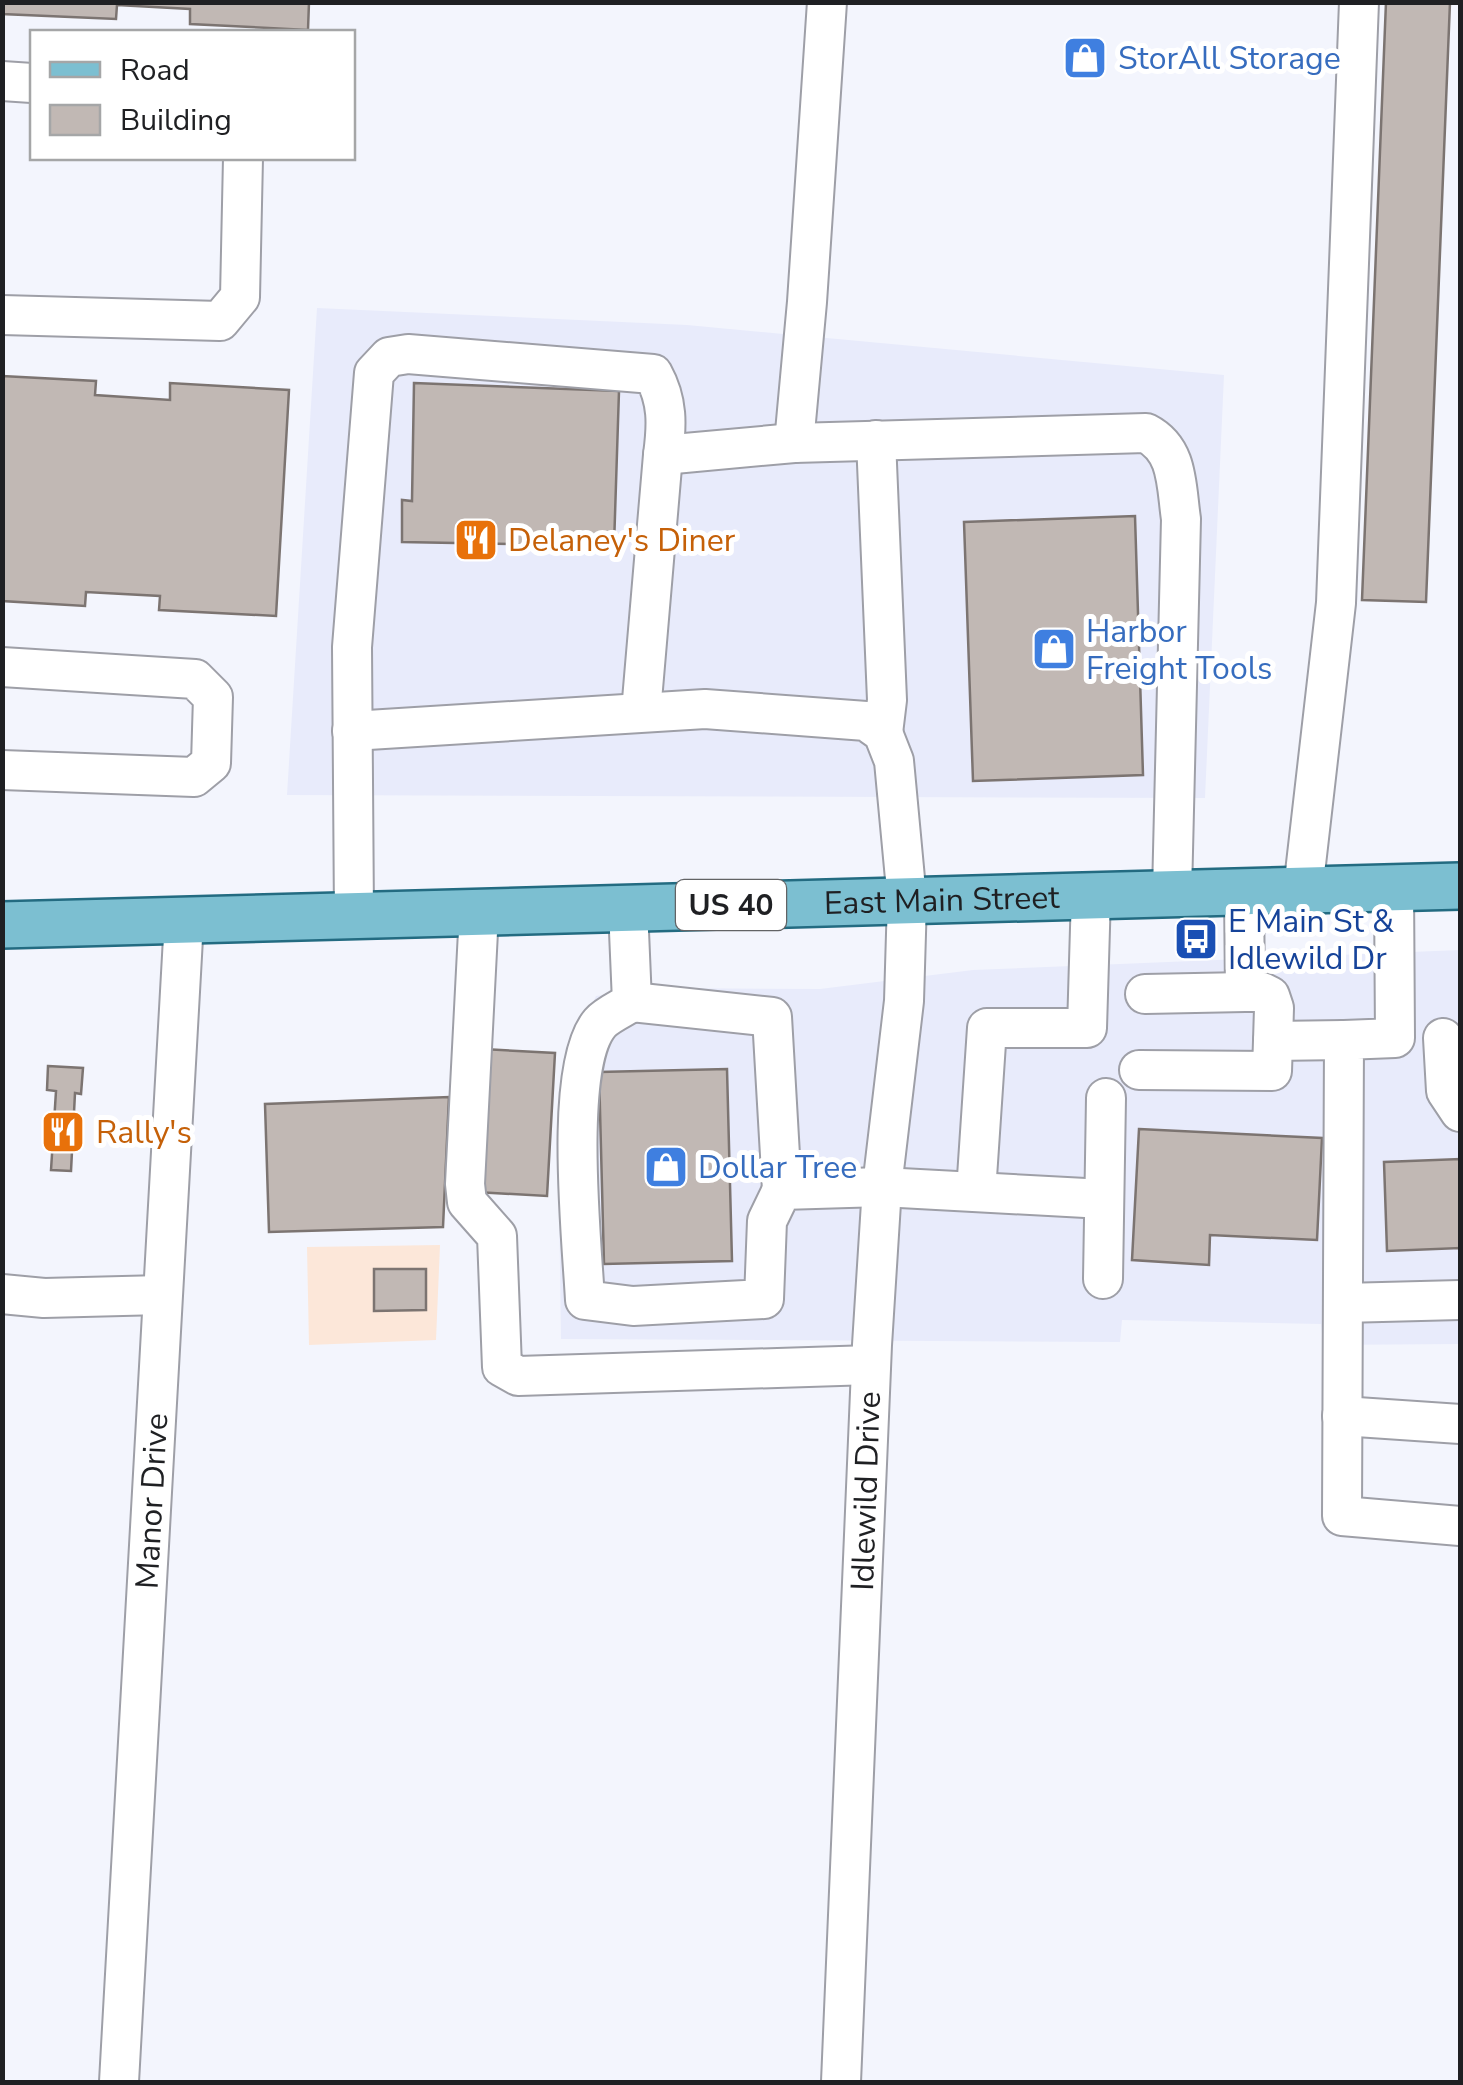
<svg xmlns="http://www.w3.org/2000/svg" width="1463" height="2085" font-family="'Nunito Sans',sans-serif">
<rect width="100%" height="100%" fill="#f3f5fd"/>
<path fill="#e8ebfb" d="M317 308 687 325 1224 375 1205 798 287 795Z
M1460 950V1344L1323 1345 1321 1324 1122 1320 1120 1342 561 1339 558 1122 567 1046 585 1020 596 996 654 988 820 989 973 970Z"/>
<path fill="#fce7d9" d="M440 1245 436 1340 309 1345 307 1247Z"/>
<path fill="#c1b8b4" stroke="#7c7471" stroke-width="2.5" d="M2 2H309L308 30 190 24V9L117 5 116 19 2 14Z
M1386 2H1450L1426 602 1362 600Z
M2 376 96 381 95 395 170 400V383L289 390 276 616 159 610 160 596 86 592 85 606 2 601Z
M414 383 619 391 614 546 402 542V500L412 501Z
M1135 516 1143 775 973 781 964 522Z
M483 1049 555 1053 547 1196 476 1192Z
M48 1066 83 1068 81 1094 75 1093 71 1171 51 1170 56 1091 47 1090Z
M727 1069 732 1261 604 1264 599 1072Z
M449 1097 443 1227 269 1232 265 1104Z
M1139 1129 1322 1138 1317 1240 1210 1235 1209 1265 1132 1260Z
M1460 1159V1262V1248L1387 1251 1384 1162Z
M374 1269H426V1310L374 1311Z"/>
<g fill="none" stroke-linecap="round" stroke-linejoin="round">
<defs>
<g id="minor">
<path d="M2 81 32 83"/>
<path d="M2 315 220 321 240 297 243 158"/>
<path d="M876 440 887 700 883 733"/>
<path d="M794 443 807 302 827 2"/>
<path d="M2 667 195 679 213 697 211 763 194 777 2 770"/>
<path d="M641 712 663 455"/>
<path d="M352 731 705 709 866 721 883 733 894 761 907 900 904 1001 882 1187 872 1345 841 2082"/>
<path d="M1394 887 1395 1038 1344 1040 1342 1516 1460 1526"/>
<path d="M1303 890 1336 603 1359 2"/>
<path d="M1244 891 1245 992H1262L1270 996 1274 1008 1273 1041"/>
<path d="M628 908 632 1002C623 1008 607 1015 600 1023 563 1066 582 1242 585 1300L633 1306 764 1299 767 1221 782 1190 882 1187 1104 1199"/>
<path d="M479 912 465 1184 467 1202 497 1236 502 1367 518 1376 871 1365"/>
<path d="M354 916 352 647 374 373 389 357 408 354 653 374C668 401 667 425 663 455L794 443 1146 433C1179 450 1176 486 1181 519L1172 893"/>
<path d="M1145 994 1245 992"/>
<path d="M632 1002 772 1017 782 1190"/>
<path d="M1443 1038 1446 1091 1460 1112"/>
<path d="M1139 1070 1272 1071 1273 1041 1344 1040"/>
<path d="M976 1192 987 1028H1087L1091 895"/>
<path d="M1103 1279 1106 1098"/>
<path d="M2 1294 44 1298 162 1295"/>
<path d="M1343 1303 1460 1300"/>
<path d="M1342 1416 1460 1424"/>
<path id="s1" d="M119 2082 184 920"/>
</g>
<g id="major">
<path id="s2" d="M2 925 1460 886"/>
</g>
</defs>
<use href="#minor" stroke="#9e9fa7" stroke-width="42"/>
<use href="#major" stroke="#236b81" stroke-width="50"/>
<use href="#minor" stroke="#fff" stroke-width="38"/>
<use href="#major" stroke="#7cbfd1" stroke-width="45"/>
</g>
<defs>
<symbol id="shop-square" viewBox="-11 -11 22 22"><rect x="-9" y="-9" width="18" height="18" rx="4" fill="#3f7fe0" stroke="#fff"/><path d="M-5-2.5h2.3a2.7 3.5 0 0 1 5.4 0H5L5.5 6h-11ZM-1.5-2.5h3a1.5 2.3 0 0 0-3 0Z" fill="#fff"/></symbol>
<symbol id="restaurant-square" viewBox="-11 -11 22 22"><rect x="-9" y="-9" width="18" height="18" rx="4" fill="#e8710a" stroke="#fff"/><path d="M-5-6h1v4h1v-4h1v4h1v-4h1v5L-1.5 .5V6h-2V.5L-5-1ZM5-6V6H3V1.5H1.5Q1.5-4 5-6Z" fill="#fff"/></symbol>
<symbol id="bus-square" viewBox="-11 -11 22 22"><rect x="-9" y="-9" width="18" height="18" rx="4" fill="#1a4fb4" stroke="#fff"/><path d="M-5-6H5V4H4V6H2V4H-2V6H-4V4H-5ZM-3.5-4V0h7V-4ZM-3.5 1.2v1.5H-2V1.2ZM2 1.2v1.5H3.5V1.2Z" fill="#fff"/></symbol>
</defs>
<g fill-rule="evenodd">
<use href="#shop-square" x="1060" y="33" width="50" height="50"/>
<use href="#restaurant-square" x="451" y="515" width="50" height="50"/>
<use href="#shop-square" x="1029" y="624" width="50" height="50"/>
<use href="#bus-square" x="1171" y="914" width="50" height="50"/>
<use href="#restaurant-square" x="38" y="1107" width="50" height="50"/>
<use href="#shop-square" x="641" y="1142" width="50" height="50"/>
</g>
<g text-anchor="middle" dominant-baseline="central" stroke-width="10" stroke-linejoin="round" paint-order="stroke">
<rect fill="#fff" stroke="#626365" stroke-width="2.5" x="676" y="880" width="110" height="50" rx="8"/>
<g font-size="30" font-weight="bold" fill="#1f2023">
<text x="731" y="905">US 40</text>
</g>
<g font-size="32" fill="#366cbe" stroke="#fff" text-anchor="start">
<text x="1118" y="58">StorAll Storage</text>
<text x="1086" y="631">Harbor<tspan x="1086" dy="37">Freight Tools</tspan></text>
<text x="698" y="1167">Dollar Tree</text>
</g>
<g font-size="32" fill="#c56008" stroke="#fff" text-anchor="start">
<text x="508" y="540">Delaney's Diner</text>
<text x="96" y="1132">Rally's</text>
</g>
<g font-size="32" fill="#1f2023" stroke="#fff">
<text stroke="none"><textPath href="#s2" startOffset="940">East Main Street</textPath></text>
<text transform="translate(866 1491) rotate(-88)">Idlewild Drive</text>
<text stroke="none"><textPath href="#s1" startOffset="582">Manor Drive</textPath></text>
</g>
<g font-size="32" fill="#164399" stroke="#fff" text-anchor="start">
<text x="1228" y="921">E Main St &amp;<tspan x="1228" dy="37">Idlewild Dr</tspan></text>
</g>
</g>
<rect width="1463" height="2085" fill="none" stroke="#1f2023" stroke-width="10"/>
<rect x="30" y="30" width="325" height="130" fill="#ffffff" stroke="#a5a6a7" stroke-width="2.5"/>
<rect x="50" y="62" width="50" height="15" fill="#7cbfd1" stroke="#a5a6a7" stroke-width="2.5"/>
<text x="120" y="80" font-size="30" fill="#1f2023">Road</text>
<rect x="50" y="105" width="50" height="30" fill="#c1b8b4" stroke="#a5a6a7" stroke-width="2.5"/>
<text x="120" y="130" font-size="30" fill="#1f2023">Building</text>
</svg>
